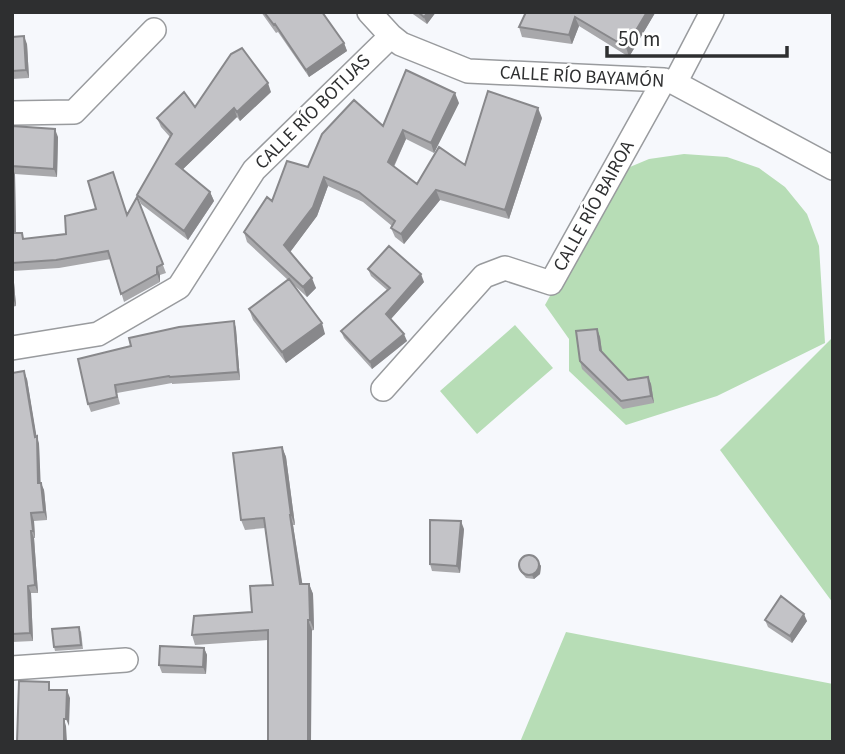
<svg xmlns="http://www.w3.org/2000/svg" width="845" height="754" font-family="'Source Sans 3',sans-serif">
<rect width="100%" height="100%" fill="#f6f8fc"/>
<path fill="#b7ddb6" d="M684 154 727 157 759 168 785 187 807 214 819 246 825 343 717 396 626 425 569 371V339L545 305 618 172 649 159Z
M515 325 553 368 477 434 440 391Z
M833 337V603L720 450Z
M566 632 833 684V742H520Z"/>
<g fill="none" stroke-linecap="round" stroke-linejoin="round">
<defs>
<path id="minor" d="M369 12 391 36 401 44 468 71 664 80 675 83 833 168
M675 83 712 12
M12 113 74 112 154 30
M12 348 98 334 179 287 254 170 391 36
M383 389 484 276 505 268 551 283 664 80
M12 668 126 660"/>
</defs>
<use href="#minor" stroke="#999b9e" stroke-width="26"/>
<use href="#minor" stroke="#fff" stroke-width="23"/>
</g>
<path fill="#a8a8ab" d="M261 12H322L344 43 347 51 309 77 278 32 276 33Z
M410 12H436L427 24Z
M526 12H655V13L629 57 579 26 572 44 522 37 519 27Z
M12 37 27 44 29 78 12 79Z
M271 92 240 121 237 117 182 170 210 192 214 201 188 240 141 204 137 195 170 137 161 127 157 118 195 107Z
M459 103 434 153 406 139 394 167 417 184 465 165 542 118 509 219 440 200 404 244 395 237 391 228 392 226 363 202 328 186 317 216 290 252 316 288 307 297 292 283 325 334 286 363 253 320 249 309 288 280 247 242 244 232 272 201 308 167 383 126Z
M12 122 14 126 58 137 57 177 15 174 16 233 24 239 66 234 127 215 137 197 166 273 160 275V282L124 302 111 259 59 268 13 271 16 306 12 307Z
M368 269 424 282 391 319 407 341 372 369 344 338 341 331 387 290 371 276Z
M234 321 236 329 240 380 172 384V383L117 393 120 404 91 412 88 404 78 359Z
M597 329 600 337 602 353 628 380 648 377 651 384 654 403 623 409 582 369 580 361Z
M12 373 27 379 36 436 39 444 40 483 44 490 47 520 34 521 35 538H34L38 593H31L33 641 12 642Z
M282 447 286 457 295 525H293L302 584H309L313 594 314 630 268 640 195 645 192 635 252 612 273 585 265 528 245 530 241 520Z
M464 529 460 573 432 571 430 564Z
M539 563 541 566 540 574 534 579 526 578 521 572 519 568Z
M765 620 807 621 792 643 768 627Z
M81 631 83 649 55 651 54 647Z
M204 648 207 655 206 674 162 673 159 665Z"/>
<path fill="#88888b" d="M428 12H436L427 24 424 17Z
M647 12 655 13 629 57 626 47Z
M575 17 579 26 572 44 569 35Z
M24 36 27 44 29 78 26 70Z
M344 43 347 51 309 77 306 70Z
M268 83 271 92 240 121 237 112Z
M455 93 459 103 434 153 431 143Z
M234 108 237 117 179 173 176 164Z
M538 108 542 118 509 219 505 210Z
M55 129 58 137 57 177 54 169Z
M403 130 406 139 391 172 388 162Z
M12 167 15 174 16 241 14 233Z
M324 177 328 186 317 216 288 255 284 245Z
M436 190 440 200 404 244 401 234Z
M210 192 214 201 188 240 184 231Z
M157 267 160 275V282L157 274Z
M12 268 13 271 16 306 13 298Z
M421 274 424 282 389 321 386 314Z
M312 278 316 288 307 297 303 287Z
M234 321 236 329 240 380 238 372Z
M322 323 325 334 286 363 282 352Z
M597 329 600 337 603 358 600 350Z
M404 334 407 341 372 369 370 362Z
M24 371 27 379 37 439V436L39 444 41 490 38 483 35 437Z
M648 377 651 384 654 403 651 396Z
M282 447 286 457 295 525 291 515Z
M41 483 44 490 47 520 44 512Z
M31 513 34 521 35 538 33 531Z
M290 515 293 525 304 594 300 584Z
M461 521 464 529 460 573 457 566Z
M31 531 34 538 38 593 35 585Z
M539 563 541 566 540 574 534 579 532 575Z
M309 584 313 594 314 630 310 620Z
M28 586 31 593 33 641 30 633Z
M804 614 807 621 792 643 790 636Z
M308 620 312 630 311 742H308Z
M204 648 207 655 206 674 203 667Z
M67 690 70 698 69 726 66 719Z
M64 719 66 726 67 742H64Z"/>
<path fill="#c3c3c7" stroke="#88888b" stroke-width="2" d="M264 12H322L344 43 306 70 275 24 274 25Z
M418 12H428L424 17Z
M526 12H647L626 47 575 17 569 35 519 27Z
M24 36 26 70 12 71V37Z
M242 48 268 83 237 112 234 108 176 164 210 192 184 231 137 195 172 134 157 118 184 92 195 107 231 54Z
M406 70 455 93 431 143 403 130 388 162 417 184 439 147 465 165 488 91 538 108 505 210 436 190 401 234 391 228 395 221 359 192 324 177 313 207 284 245 312 278 303 287 244 232 267 197 272 201 287 161 308 167 322 134 354 100 383 126Z
M12 126 55 129 54 169 12 166Z
M113 172 127 215 137 197 163 264 157 267V274L121 294 108 251 56 260 12 263V173L14 233H22L23 239 66 234 65 216 96 209 88 181Z
M389 246 421 274 386 314 404 334 370 362 341 331 390 288 368 269Z
M289 279 322 323 282 352 249 309Z
M234 321 238 372 170 377 169 376 115 385 117 397 88 404 78 359 131 346 129 338 179 327Z
M597 329 600 350 628 380 648 377 651 396 621 401 580 361 576 331Z
M24 371 35 437 37 436 38 483H41L44 512 31 513 33 531H31L35 585 28 586 30 633 12 634V373Z
M282 447 291 515H290L300 584H309L310 620H308V742H268V630L192 635 194 616 252 612 250 586 273 585 264 518 241 520 233 453Z
M430 520 461 521 457 566 430 564Z
M519 565a10 10 0 1 1 20 0a10 10 0 1 1-20 0Z
M781 596 804 614 790 636 765 620Z
M79 627 81 645 54 647 52 629Z
M160 646 204 648 203 667 159 665Z
M19 681 49 682V690H67L66 719H64V742H17Z"/>
<g text-anchor="middle" dominant-baseline="central" stroke-width="5" stroke-linejoin="round" paint-order="stroke">
<g font-size="19" fill="#2e2f30" stroke="#fff">
<text transform="translate(582 77) rotate(3)">CALLE RÍO BAYAMÓN</text>
<text transform="translate(313 112) rotate(-45)">CALLE RÍO BOTIJAS</text>
<text transform="translate(594 206) rotate(-61)">CALLE RÍO BAIROA</text>
</g>
</g>
<rect width="845" height="754" fill="none" stroke="#2e2f30" stroke-width="28"/>
<path d="M607 46v10h180v-10" fill="none" stroke="#2e2f30" stroke-width="3.5"/>
<text x="618" y="46" font-size="21" fill="#2e2f30" stroke="#ffffff" stroke-width="5" paint-order="stroke">50 m</text>
</svg>
